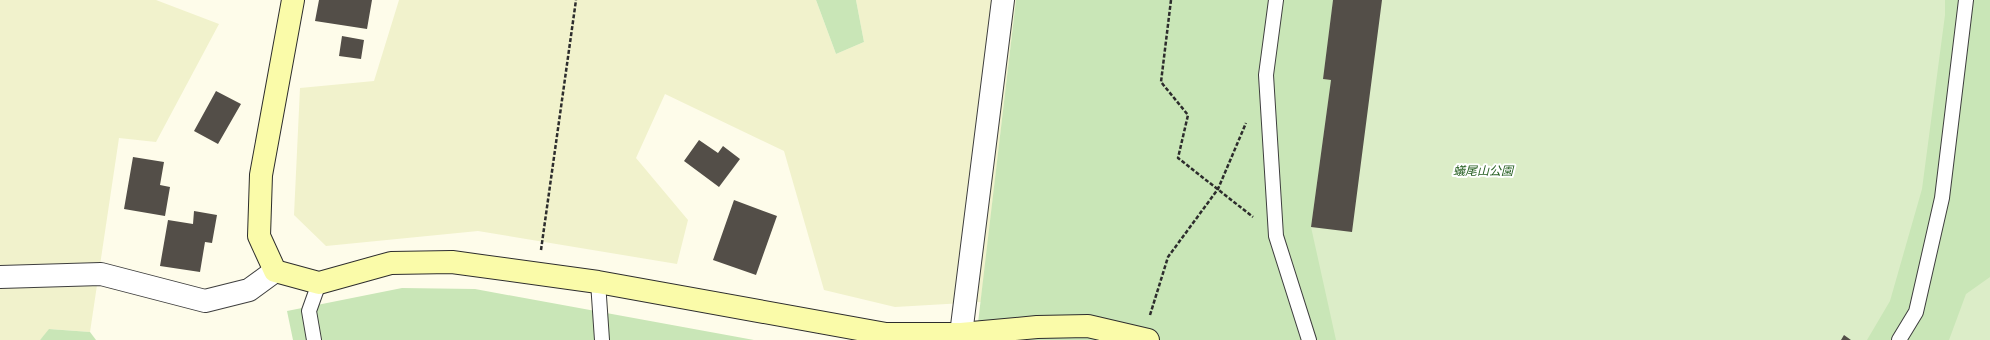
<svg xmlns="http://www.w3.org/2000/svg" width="1990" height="340" font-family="'Libre Baskerville','Noto Sans JP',serif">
<rect width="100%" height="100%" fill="#fefcea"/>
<path fill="#f1f2cc" d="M0 0H156L219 24 156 142 119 138 90 332 50 329 40 340H0Z
M399 0H816L836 54 864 42 856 0H1016L981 302 895 307 824 290 784 151 665 94 636 158 688 220 677 264 478 231 326 246 294 215 300 88 374 81Z"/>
<path fill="#c9e6b7" d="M816 0H856L864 42 836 54Z
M1016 0H1990V340H976Z
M402 288 475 289 754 340H293L287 311Z
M49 329 90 332 96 340H40Z"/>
<path fill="#dcedc8" d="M1333 0H1945V15L1922 189 1890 301 1867 340H1336L1311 227 1331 80 1323 79Z
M1990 277V340H1949L1966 294Z"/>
<path fill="#534e48" d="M319 0H372L367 29 315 21Z
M1333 0H1382L1352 232 1311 227 1331 80 1323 79Z
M342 36 364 40 361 59 339 56Z
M216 91 241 104 218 144 194 131Z
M699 140 718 153 723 146 740 159 719 187 684 161Z
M133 157 164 162 160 185 170 187 165 216 124 209Z
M734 200 777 216 756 275 713 260Z
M194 211 217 215 212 243 205 242 200 272 160 266 168 220 193 224Z
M1844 335 1851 340H1841Z"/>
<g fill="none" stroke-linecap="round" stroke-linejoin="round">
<defs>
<path id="lane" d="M1276 0 1266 75 1276 236 1309 340
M598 282 602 340
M314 340 309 311 319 283
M1899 340 1916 312 1942 198 1966 0"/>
<path id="street" d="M0 277 101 274 205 301 249 290 275 271
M961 334 1003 0"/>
<path id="secondary" d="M293 0 261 175 259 236 275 271 319 283 391 263 452 262 598 282 886 334H961L1037 327 1088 326 1148 340"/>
</defs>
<use href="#lane" stroke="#3e3e3e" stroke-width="16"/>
<use href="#street" stroke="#3e3e3e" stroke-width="24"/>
<use href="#secondary" stroke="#2d2d2d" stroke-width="24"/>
<path stroke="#2d2d2d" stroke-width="2.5" stroke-dasharray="4 2" stroke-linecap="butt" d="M1171 0 1161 82 1188 115 1178 158 1253 217
M541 250 576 0
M1150 315 1168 257 1218 189 1246 123"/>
<use href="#lane" stroke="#fff" stroke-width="14"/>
<use href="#street" stroke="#fff" stroke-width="22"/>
<use href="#secondary" stroke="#fafba9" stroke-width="22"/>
</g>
<g text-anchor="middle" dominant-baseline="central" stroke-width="4" stroke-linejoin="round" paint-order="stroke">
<g font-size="12" font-style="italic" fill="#255e20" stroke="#fff">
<text x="1483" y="170">蟻尾山公園</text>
</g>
</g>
</svg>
